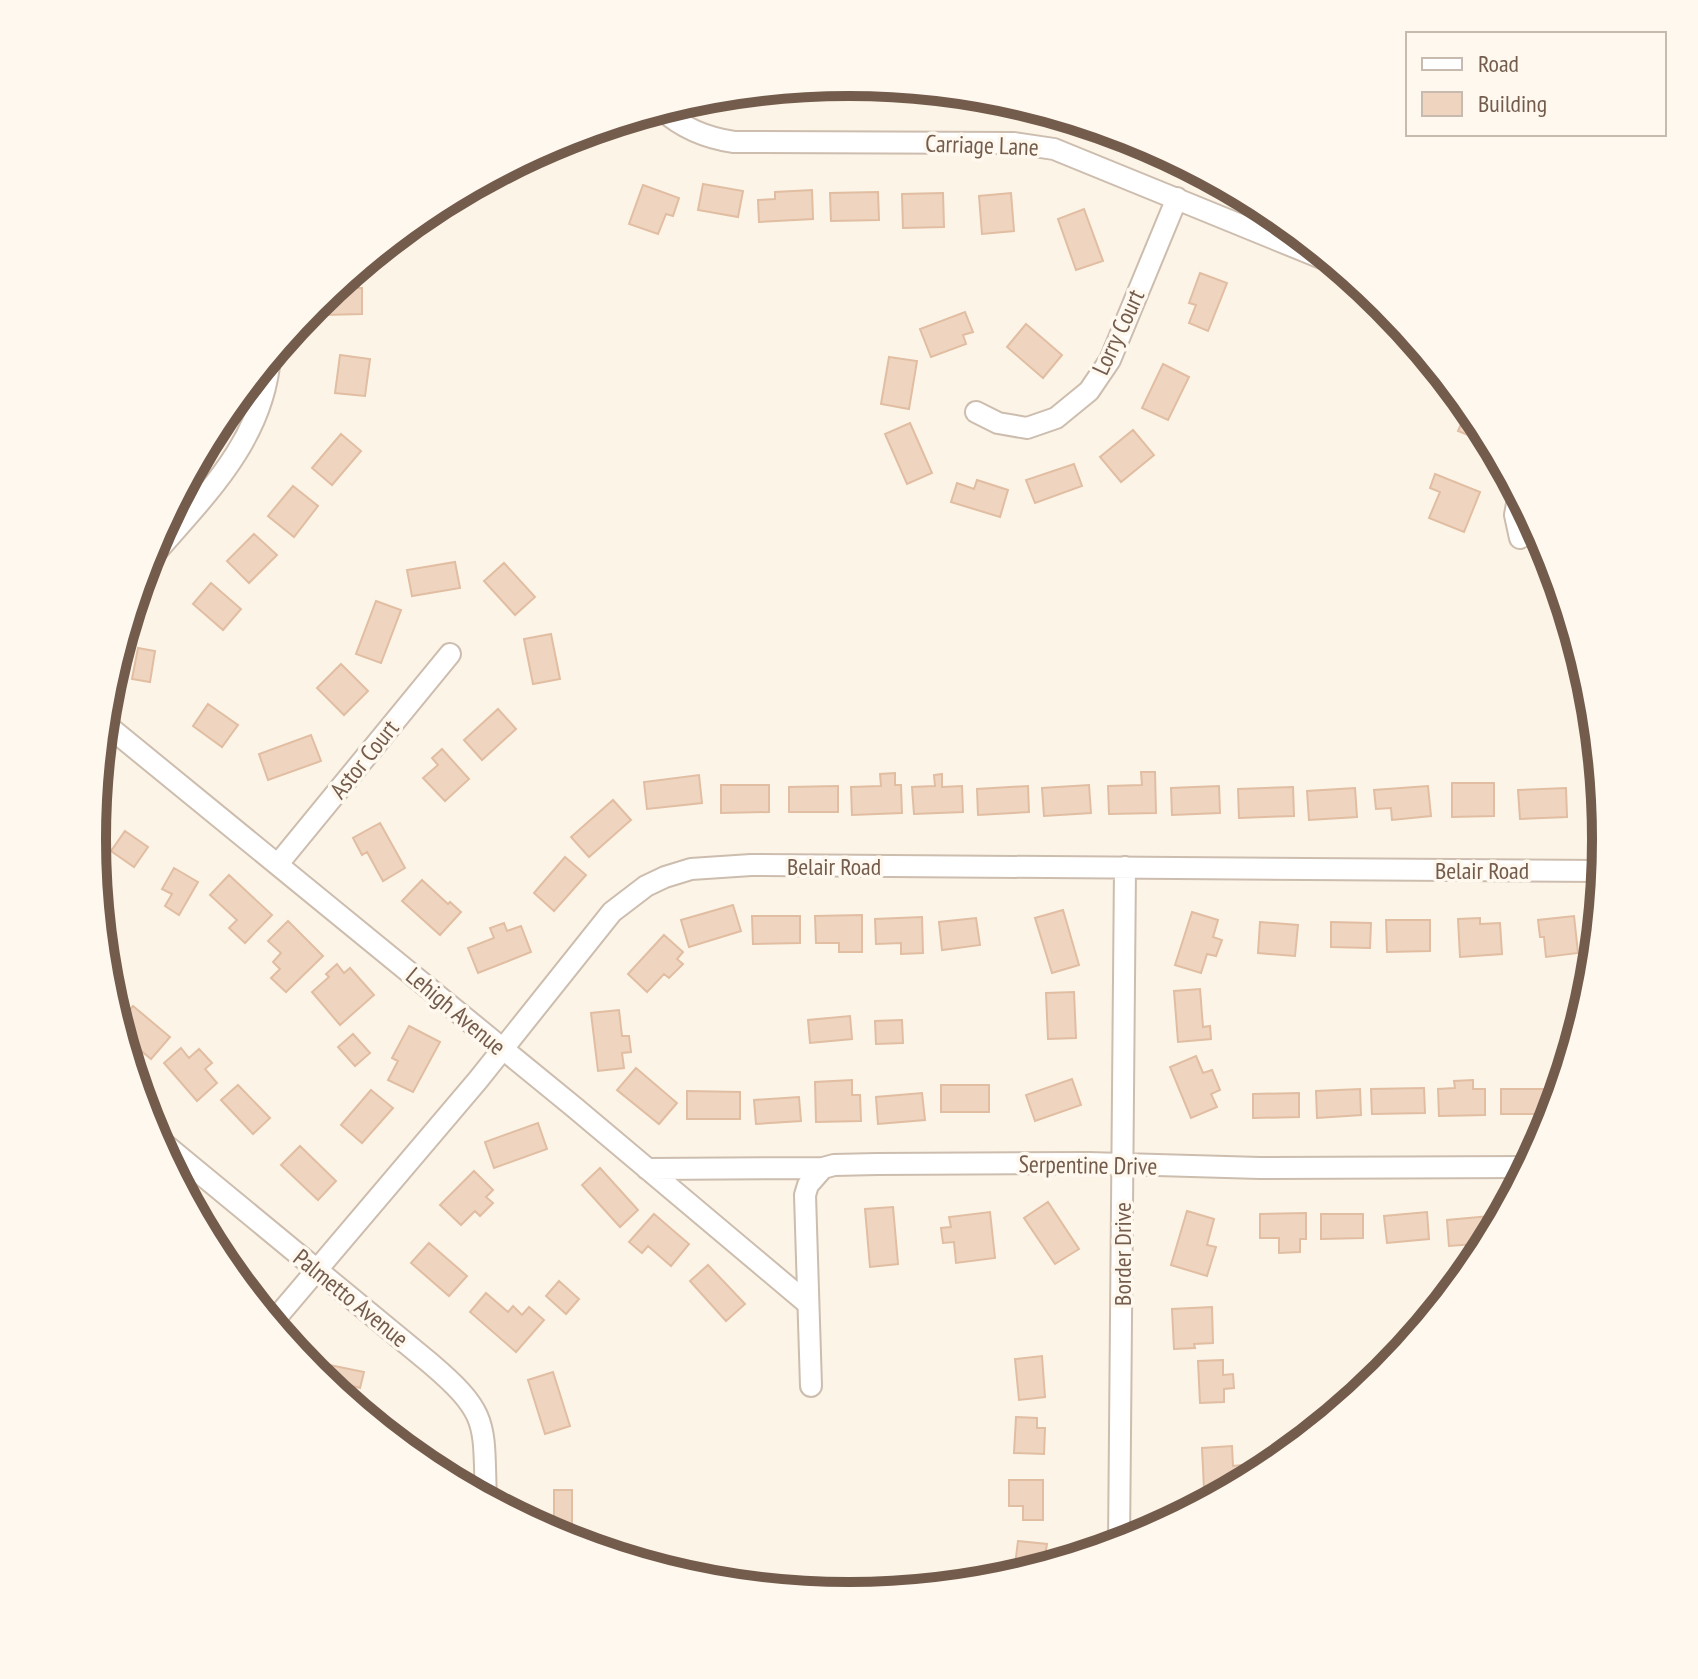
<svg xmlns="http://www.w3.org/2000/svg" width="1698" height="1679" font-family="'PT Sans Narrow',sans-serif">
<rect width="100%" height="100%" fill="#fbf4e7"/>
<path fill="#efd5c0" stroke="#e1bda2" stroke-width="2" d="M849 82 876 85 832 90 831 84Z
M703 184 743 191 738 217 698 210Z
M643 185 679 198 673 216 666 214 658 234 629 224Z
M812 190 813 219 759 222 758 200 775 199V192Z
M878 192 879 220 831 221 830 193Z
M943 193 944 227 903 228 902 194Z
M1011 193 1014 231 982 234 979 196Z
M1084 209 1103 261 1076 270 1058 219Z
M1200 273 1227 283 1208 331 1189 323 1196 305 1189 303Z
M333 288H362V314L323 315V296Z
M965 312 973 332 963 335 966 344 931 357 920 329Z
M1026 324 1062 355 1043 378 1007 347Z
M340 355 370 359 365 396 335 393Z
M889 357 917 361 909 409 881 404Z
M1163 364 1189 377 1168 420 1142 408Z
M1469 406 1479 419 1493 445 1458 431Z
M910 423 932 473 907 484 885 434Z
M1133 430 1154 455 1121 482 1100 457Z
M341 434 361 451 332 485 312 468Z
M1074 464 1082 486 1035 503 1026 480Z
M1435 474 1480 492 1464 532 1429 518 1440 492 1430 488Z
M977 480 1008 490 1000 517 951 502 957 483 974 489Z
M293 486 318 506 294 537 268 516Z
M254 534 277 555 249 583 227 561Z
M455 562 460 588 412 596 407 570Z
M504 563 535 597 515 615 484 581Z
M211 583 241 609 223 630 193 604Z
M376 601 401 610 381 663 356 654Z
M551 634 560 679 533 684 524 639Z
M138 648 155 651 150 682 132 679Z
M341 664 368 691 344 715 317 688Z
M208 704 238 725 222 747 193 726Z
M498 709 516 729 482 760 464 740Z
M311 735 321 761 268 780 259 754Z
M442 749 469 779 445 801 423 778 438 765 432 758Z
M1141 772H1155L1156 813 1109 814 1108 786 1142 785Z
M895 773V785H901L902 813 852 815 851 787 881 786 880 774Z
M942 774V787L962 786 963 812 914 814 912 787 935 786 934 775Z
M699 775 702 803 647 809 644 782Z
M1452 783H1494V816L1452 817Z
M721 785H769V812L721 813Z
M1089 785 1091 813 1044 816 1042 788Z
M838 786V812H789V787Z
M1028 786 1029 812 978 815 977 789Z
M1219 786 1220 813 1172 815 1171 788Z
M1428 786 1431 816 1392 820 1391 808 1376 809 1374 790Z
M1293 787 1294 816 1239 818 1238 789Z
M1355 788 1357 817 1309 820 1307 791Z
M1566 788 1567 817 1520 819 1518 790Z
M1590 794H1602L1604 817H1590Z
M613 800 631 820 589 857 571 837Z
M380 823 405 868 383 881 367 852 362 855 353 838Z
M125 831 148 847 134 867 111 851Z
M565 857 586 875 554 911 534 893Z
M174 868 198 882 179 915 165 906 172 894 162 889Z
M229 875 272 915 245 943 229 928 237 920 210 895Z
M422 880 448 904 450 902 461 912 440 935 402 901Z
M733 905 741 931 689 947 681 920Z
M1063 910 1079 965 1052 973 1035 918Z
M1192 912 1218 920 1213 937 1222 940 1216 956 1207 954 1201 973 1175 965Z
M862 915V952H839V943H816L815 916Z
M752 916H800V943L753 944Z
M1574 916 1578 953 1546 957 1544 937H1540L1538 920Z
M922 917 923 953 901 954V943L876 944 875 919Z
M976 918 980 945 942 950 939 922Z
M1480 918V924L1500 923 1502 954 1460 957 1458 919Z
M1386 920H1430V951L1387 952Z
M288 921 323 956 286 992 271 978 280 969 273 962 281 953 268 941Z
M1260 922 1298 925 1295 956 1258 953Z
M1331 922 1371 923 1370 948 1331 947Z
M504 923 507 931 521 926 531 952 478 973 468 948 494 938 490 928Z
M664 935 683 952 677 959 683 964 669 978 664 974 647 992 628 974Z
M337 964 344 973 350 968 374 995 340 1025 312 992 329 977 326 974Z
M105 979 122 997 112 1006 106 987Z
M1200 989 1203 1027 1210 1026 1211 1039 1178 1042 1174 991Z
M1074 992 1076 1038 1048 1039 1046 993Z
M133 1006 170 1037 151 1059 120 1033 118 1025Z
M619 1010 622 1036H629L631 1052 622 1053 624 1068 598 1071 591 1013Z
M850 1016 852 1039 810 1043 808 1020Z
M902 1020 903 1043 876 1044 875 1021Z
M409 1026 440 1042 413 1092 388 1080 398 1061 392 1058Z
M353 1034 370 1053 355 1066 338 1047Z
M181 1048 189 1058 199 1049 212 1063 205 1069 217 1083 197 1101 164 1063Z
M1196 1056 1203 1073 1212 1070 1220 1090 1211 1094 1217 1107 1191 1118 1170 1067Z
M636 1068 677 1103 659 1124 617 1090Z
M1072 1079 1081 1105 1035 1121 1026 1095Z
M852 1080V1095H860L861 1121 816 1122 815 1082Z
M1473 1080V1089H1485V1115L1439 1116 1438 1089 1455 1088 1454 1081Z
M238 1085 270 1118 253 1134 221 1100Z
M941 1085H989V1112H941Z
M1424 1088 1425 1113 1372 1114 1371 1089Z
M1360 1089 1361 1115 1317 1118 1316 1091Z
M1501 1089H1548V1114H1501Z
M371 1090 393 1108 362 1143 341 1125Z
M687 1091 740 1092V1119H687Z
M922 1093 925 1120 878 1124 876 1097Z
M1299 1093V1117L1253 1118V1094Z
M799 1097 801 1121 756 1124 754 1100Z
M538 1123 547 1149 494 1168 485 1142Z
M300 1146 336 1181 318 1200 281 1165Z
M600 1168 638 1210 620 1227 582 1185Z
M474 1171 493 1190 486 1197 493 1203 480 1216 475 1211 461 1225 440 1205Z
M1048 1202 1079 1249 1055 1264 1024 1218Z
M893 1207 898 1264 870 1267 865 1209Z
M1187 1211 1214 1219 1207 1245 1216 1247 1207 1276 1171 1265Z
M990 1212 995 1258 956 1263 954 1242 943 1243 941 1228 951 1227 949 1217Z
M1427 1212 1429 1239 1387 1243 1384 1216Z
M1306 1213V1239H1300V1252L1279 1253V1238H1260V1214Z
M654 1214 689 1244 671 1266 648 1246 642 1253 629 1242Z
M1321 1214H1363V1238L1321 1239Z
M1490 1216 1492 1236 1488 1243 1449 1246 1447 1220Z
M429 1243 467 1276 449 1296 411 1263Z
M218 1258 251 1288 246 1293 219 1260Z
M708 1265 745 1304 726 1321 690 1281Z
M559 1281 579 1299 566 1314 546 1296Z
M486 1293 508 1312 513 1306 522 1315 529 1307 544 1320 516 1352 470 1312Z
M1212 1307 1213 1343 1194 1344 1195 1348 1174 1349 1172 1309Z
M1042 1356 1045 1397 1019 1400 1015 1359Z
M305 1360 364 1372 360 1388 353 1386 351 1396 335 1393 313 1375 304 1364Z
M1223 1360V1375L1233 1374 1234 1388 1224 1389V1402L1200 1403 1198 1361Z
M553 1372 570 1426 545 1434 528 1380Z
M1016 1417 1037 1418V1428H1045L1044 1454 1014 1453Z
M1232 1446 1233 1466 1242 1465 1243 1484 1236 1487 1204 1489 1202 1448Z
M1009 1480H1043V1520H1023V1506H1009Z
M554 1490H572V1540L559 1539 546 1532V1521H554Z
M1018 1541 1047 1544 1043 1568 1024 1574 1025 1567 1015 1565Z"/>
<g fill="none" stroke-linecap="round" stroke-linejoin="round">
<defs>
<path id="minor" d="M661 109C682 128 706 138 734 142L1014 143 1054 149 1336 264
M976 412 998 423 1027 428 1056 418 1089 391 1110 360 1177 198
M1519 493 1515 515 1520 538
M145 565C198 502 263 445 270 357
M103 722 574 1107 807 1303
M278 864 450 654
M151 1133 430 1363C491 1415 483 1424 486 1500
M647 1169 823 1168 834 1165 877 1164 1088 1163 1260 1168 1529 1167
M271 1324 478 1080 612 912 646 886 665 877 691 869 751 865 1603 871
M811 1386 805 1195 808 1185 823 1168
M1119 1545 1125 867"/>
</defs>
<use href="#minor" stroke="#cdbdae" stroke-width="24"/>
<use href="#minor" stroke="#fff" stroke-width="20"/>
</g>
<g text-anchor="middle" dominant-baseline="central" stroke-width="7" stroke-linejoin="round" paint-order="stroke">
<g font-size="24" fill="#745c4d" stroke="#fef8ee">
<text transform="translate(982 145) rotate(2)">Carriage Lane</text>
<text transform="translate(1118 332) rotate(-65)">Lorry Court</text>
<text transform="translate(364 759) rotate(-51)">Astor Court</text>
<text x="834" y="866">Belair Road</text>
<text x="1482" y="870">Belair Road</text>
<text transform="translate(456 1011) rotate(40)">Lehigh Avenue</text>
<text transform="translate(1088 1165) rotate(1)">Serpentine Drive</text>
<text transform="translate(1122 1254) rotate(-90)">Border Drive</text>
<text transform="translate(351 1298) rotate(39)">Palmetto Avenue</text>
</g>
</g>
<path d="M0 0H1698V1679H0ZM106 839a743 743 0 1 1 1486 0a743 743 0 1 1-1486 0Z" fill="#fef8ee" fill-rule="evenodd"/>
<path fill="none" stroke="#745c4d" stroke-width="10" d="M106 839a743 743 0 1 1 1486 0a743 743 0 1 1-1486 0Z"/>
<rect x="1406" y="32" width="260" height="104" fill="#fef8ee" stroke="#c7baae" stroke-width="2"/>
<rect x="1422" y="58" width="40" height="12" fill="#ffffff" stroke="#c7baae" stroke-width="2"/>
<text x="1478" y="72" font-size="24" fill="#745c4d">Road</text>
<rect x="1422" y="92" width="40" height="24" fill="#efd5c0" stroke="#c7baae" stroke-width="2"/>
<text x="1478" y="112" font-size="24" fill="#745c4d">Building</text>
</svg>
